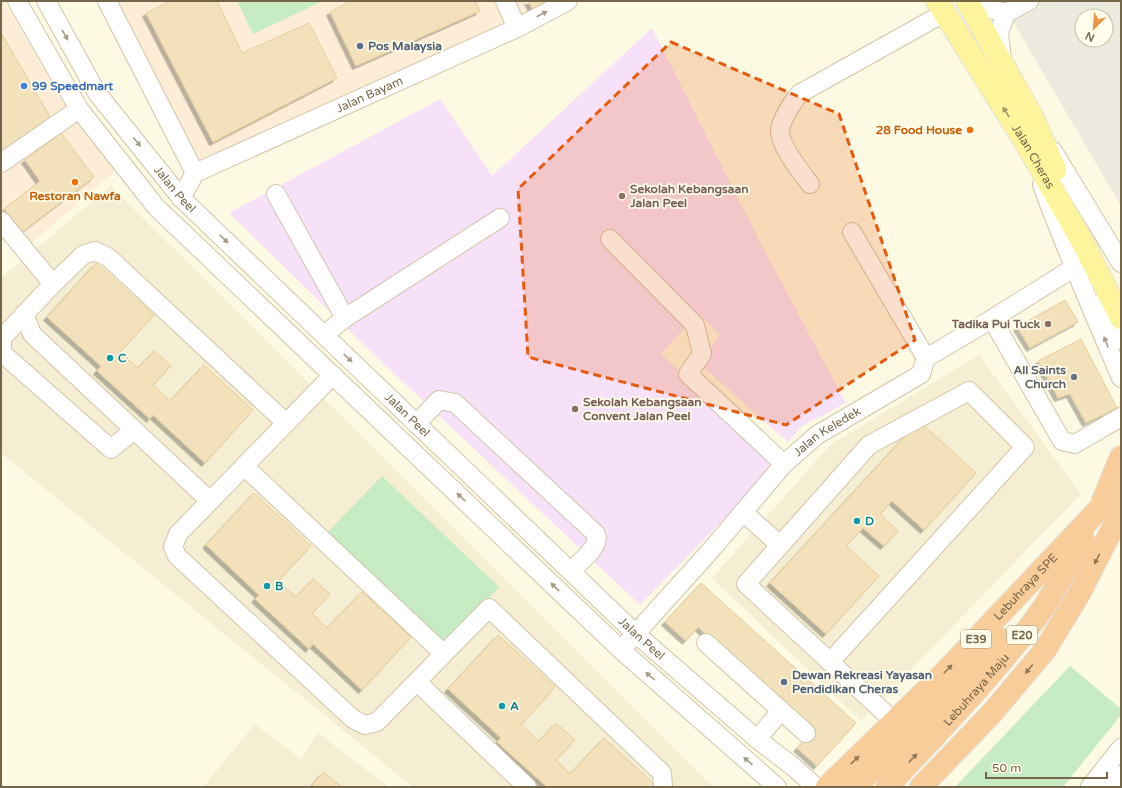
<svg xmlns="http://www.w3.org/2000/svg" width="1122" height="788" font-family="'Varela Round',sans-serif">
<defs>
<filter id="shadow"><feDropShadow dx="-3.5" dy="3.5" stdDeviation="0" flood-color="#0004"/></filter>
</defs>
<rect width="100%" height="100%" fill="#fdfae4"/>
<path fill="#f5eed2" d="M111 186 711 785 709 787H413L1 453V278Z
M979 355 1081 494 861 721 712 578 830 445Z
M255 724 301 759 318 733 389 787H203Z"/>
<path fill="#fdedd7" d="M1 1H4L69 112 115 171 27 247 1 215Z
M113 1H498L509 25 199 164Z
M511 1H556L520 19Z"/>
<path fill="#ece9df" fill-rule="evenodd" d="M1001 1H1121V206ZM1082 16H1106V40H1082Z"/>
<path fill="#f7e1f9" d="M652 28 763 248 846 403 802 426 788 442 700 364 720 335 698 313 661 354 777 465 640 605 368 349 229 213 440 99 492 176Z"/>
<path fill="#c7ebc2" d="M237 1H323L253 34Z
M382 476 499 587 445 644 327 533Z
M1070 666 1121 709V715L1063 787H955Z"/>
<path fill="#f3e1bb" stroke="#e6cc9b" filter="url(#shadow)" d="M170 1H217L242 53 309 23 337 78 213 142 146 13Z
M351 1H475L480 11 356 66 330 12Z
M528 1H550L533 10Z
M1 33 51 118 1 153Z
M61 133 94 177 22 232 4 209 40 181 25 160Z
M96 263 154 315 120 352 138 368 154 351 171 366 153 385 170 401 204 365 253 410 205 463 153 415 150 419 97 371 101 366 47 317Z
M1065 300 1078 322 1030 348 1017 327Z
M1081 339 1117 408 1086 423 1070 394 1058 398 1038 361Z
M919 421 976 473 924 530 892 501 880 514 898 531 884 546 863 528 846 546 879 576 826 634 770 583Z
M254 493 311 546 278 581 296 597 313 579 330 594 312 613 327 628 362 592 411 637 362 690 313 644 309 649 255 599 259 595 206 545Z
M701 583 856 723 817 766 797 748 813 732 698 627 686 641 665 622Z
M498 635 555 687 521 725 539 741 556 723 575 740 556 760 570 774 604 738 655 785 653 787H547L497 742 501 738 448 689Z
M323 772 342 787H311Z"/>
<g fill="none" stroke-linecap="round" stroke-linejoin="round">
<defs>
<g id="minor">
<path d="M17 1 79 109 156 207 621 650 777 787"/>
<path id="s1" d="M46 1 97 93 181 198 636 634 757 739 791 765 816 787"/>
<path d="M107 1 195 173"/>
<path d="M505 1 517 28"/>
<path d="M972 1 983 7 1006 13"/>
<path d="M1002 59 999 33 1006 13 1029 1"/>
<path d="M1053 151 1121 263"/>
<path d="M1 163 79 109"/>
<path d="M810 184C801 172 779 145 780 130 781 120 793 102 799 94L944 13"/>
<path d="M1042 185C1066 251 1094 314 1121 378"/>
<path d="M276 194 345 318"/>
<path id="s2" d="M181 198 195 173 517 28 568 1"/>
<path d="M1 221 53 284"/>
<path d="M852 232 926 358"/>
<path d="M610 239 695 325 702 354 688 374 784 464"/>
<path d="M1102 303 1121 340"/>
<path d="M24 314 32 334 210 501"/>
<path d="M992 319 1062 441 1075 444 1121 417"/>
<path d="M324 335 345 318 500 218"/>
<path d="M333 375 178 534 173 547 177 556 353 719 365 725 377 722 489 608 662 773 663 787"/>
<path d="M416 424 439 400 455 403 596 534C601 547 579 562 571 571"/>
<path d="M134 430 111 449 2 353V338L53 284 83 255 95 251 108 257 285 422"/>
<path d="M244 466 444 654"/>
<path d="M743 512 780 545"/>
<path id="s3" d="M628 642 711 550 784 464 817 435 921 374 926 358 992 319 1075 267"/>
<path d="M706 643 806 733"/>
<path d="M830 662 1025 447 969 391 869 445 746 584 885 713"/>
<path d="M417 682 527 787"/>
<path d="M757 739 781 711"/>
<path d="M1090 787 1121 748"/>
<path d="M1111 787 1121 775"/>
</g>
<g id="major">
<path id="s4" d="M937 1 1027 145 1082 241 1121 318"/>
<path d="M967 1 1034 120 1055 170"/>
</g>
<g id="highway">
<path d="M1103 500 1121 457"/>
<path id="s5" d="M827 787 945 672 1121 486"/>
<path d="M855 787 959 685 1001 639"/>
<path id="s6" d="M887 787C936 734 986 683 1030 626 1051 599 1067 568 1083 538"/>
<path d="M921 787 992 713 1045 650 1079 594 1121 512"/>
</g>
</defs>
<use href="#minor" stroke="#cfc5aa" stroke-width="20"/>
<use href="#major" stroke="#e4e0db" stroke-width="24"/>
<use href="#highway" stroke="#e4e0db" stroke-width="24"/>
<use href="#minor" stroke="#fff" stroke-width="18"/>
<use href="#major" stroke="#fdf49b" stroke-width="22"/>
<use href="#highway" stroke="#f9cd99" stroke-width="22"/>
</g>
<defs><path id="oneway-solid" d="M-6-.8H1V-3.2L6.5 0L1 3.2V.8H-6Z"/></defs>
<g fill="#a69c89">
<use href="#oneway-solid" transform="translate(542 14) rotate(-27)"/>
<use href="#oneway-solid" transform="translate(65 35) rotate(60)"/>
<use href="#oneway-solid" transform="translate(137 142) rotate(52)"/>
<use href="#oneway-solid" transform="translate(224 239) rotate(44)"/>
<use href="#oneway-solid" transform="translate(1106 342) rotate(-112)"/>
<use href="#oneway-solid" transform="translate(348 358) rotate(44)"/>
<use href="#oneway-solid" transform="translate(461 497) rotate(-137)"/>
<use href="#oneway-solid" transform="translate(555 587) rotate(-136)"/>
<use href="#oneway-solid" transform="translate(650 676) rotate(-139)"/>
<use href="#oneway-solid" transform="translate(748 761) rotate(-139)"/>
</g>
<use fill="#9e9162" href="#oneway-solid" transform="translate(1006 112) rotate(-122)"/>
<g fill="#907b59">
<use href="#oneway-solid" transform="translate(1097 559) rotate(117)"/>
<use href="#oneway-solid" transform="translate(948 669) rotate(-46)"/>
<use href="#oneway-solid" transform="translate(1029 669) rotate(130)"/>
<use href="#oneway-solid" transform="translate(913 758) rotate(-47)"/>
<use href="#oneway-solid" transform="translate(855 760) rotate(-44)"/>
</g>
<path fill="#e8590c" fill-opacity="0.2" stroke="#e8590c" stroke-width="3" stroke-dasharray="8 5" stroke-linejoin="round" d="M671 42 839 114 915 340 786 425 528 357 518 189Z"/>
<g fill="#5c6f8a" stroke="#fffdeb" stroke-width="1.5">
<circle cx="360" cy="46" r="4"/>
<circle cx="784" cy="682" r="4"/>
</g>
<circle fill="#3f7fe0" stroke="#fffdeb" stroke-width="1.5" cx="24" cy="86" r="4"/>
<g fill="#e8710a" stroke="#fffdeb" stroke-width="1.5">
<circle cx="970" cy="130" r="4"/>
<circle cx="75" cy="182" r="4"/>
</g>
<g fill="#8d6e63" stroke="#fffdeb" stroke-width="1.5">
<circle cx="622" cy="196" r="4"/>
<circle cx="1048" cy="324" r="4"/>
<circle cx="575" cy="409" r="4"/>
</g>
<g fill="#0f9aa8" stroke="#fffdeb" stroke-width="1.5">
<circle cx="110" cy="358" r="4"/>
<circle cx="857" cy="521" r="4"/>
<circle cx="267" cy="586" r="4"/>
<circle cx="502" cy="706" r="4"/>
</g>
<circle fill="#6b7280" stroke="#fffdeb" stroke-width="1.5" cx="1074" cy="377" r="4"/>
<g text-anchor="middle" dominant-baseline="central" stroke-width="3.5" stroke-linejoin="round" paint-order="stroke">
<g fill="#fffdeb" stroke="#9f937a" stroke-width="1">
<rect x="1007" y="626" width="30" height="18" rx="3"/>
<rect x="961" y="630" width="30" height="18" rx="3"/>
</g>
<g font-size="11" font-weight="bold" fill="#766649">
<text x="1022" y="635">E20</text>
<text x="976" y="639">E39</text>
</g>
<g font-size="12" font-weight="bold" fill="#4e5e75" stroke="#fffdeb" text-anchor="start">
<text x="368" y="46">Pos Malaysia</text>
<text x="792" y="675">Dewan Rekreasi Yayasan<tspan x="792" dy="14">Pendidikan Cheras</tspan></text>
</g>
<g font-size="12" font-weight="bold" fill="#366cbe" stroke="#fffdeb" text-anchor="start">
<text x="32" y="86">99 Speedmart</text>
</g>
<g font-size="12" fill="#766649" stroke="#fffdeb">
<text stroke="none"><textPath href="#s2" startOffset="220">Jalan Bayam</textPath></text>
<text stroke="none"><textPath href="#s4" startOffset="183">Jalan Cheras</textPath></text>
<text stroke="none"><textPath href="#s1" startOffset="229">Jalan Peel</textPath></text>
<text stroke="none"><textPath href="#s1" startOffset="553">Jalan Peel</textPath></text>
<text stroke="none"><textPath href="#s3" startOffset="291">Jalan Keledek</textPath></text>
<text stroke="none"><textPath href="#s5" startOffset="282">Lebuhraya SPE</textPath></text>
<text stroke="none"><textPath href="#s1" startOffset="877">Jalan Peel</textPath></text>
<text stroke="none"><textPath href="#s6" startOffset="132">Lebuhraya Maju</textPath></text>
</g>
<g font-size="12" font-weight="bold" fill="#c56008" stroke="#fffdeb" text-anchor="end">
<text x="962" y="130">28 Food House</text>
<text x="75" y="196" text-anchor="middle">Restoran Nawfa</text>
</g>
<g font-size="12" font-weight="bold" fill="#785e54" stroke="#fffdeb" text-anchor="start">
<text x="630" y="189">Sekolah Kebangsaan<tspan x="630" dy="14">Jalan Peel</tspan></text>
<text x="1040" y="324" text-anchor="end">Tadika Pui Tuck</text>
<text x="583" y="402">Sekolah Kebangsaan<tspan x="583" dy="14">Convent Jalan Peel</tspan></text>
</g>
<g font-size="12" font-weight="bold" fill="#0d838f" stroke="#fffdeb" text-anchor="start">
<text x="118" y="358">C</text>
<text x="865" y="521">D</text>
<text x="275" y="586">B</text>
<text x="510" y="706">A</text>
</g>
<g font-size="12" font-weight="bold" fill="#5b616d" stroke="#fffdeb" text-anchor="end">
<text x="1066" y="370">All Saints<tspan x="1066" dy="14">Church</tspan></text>
</g>
</g>
<rect width="1122" height="788" fill="none" stroke="#766649" stroke-width="4"/>
<g transform="translate(1094 28) rotate(205)"><circle r="19" fill="#fffdeb" stroke="#c8c1aa"/>
<path d="M0-3L7 15L0 10L-7 15Z" fill="#ea9846"/>
<text y="-6" font-size="11" font-weight="bold" text-anchor="middle" fill="#766649">N</text>
</g>
<path d="M986 772v6h121v-6" fill="none" stroke="#766649" stroke-width="2"/>
<text x="992" y="772" font-size="12" fill="#766649" stroke="#fffdeb" stroke-width="3" paint-order="stroke">50 m</text>
</svg>
